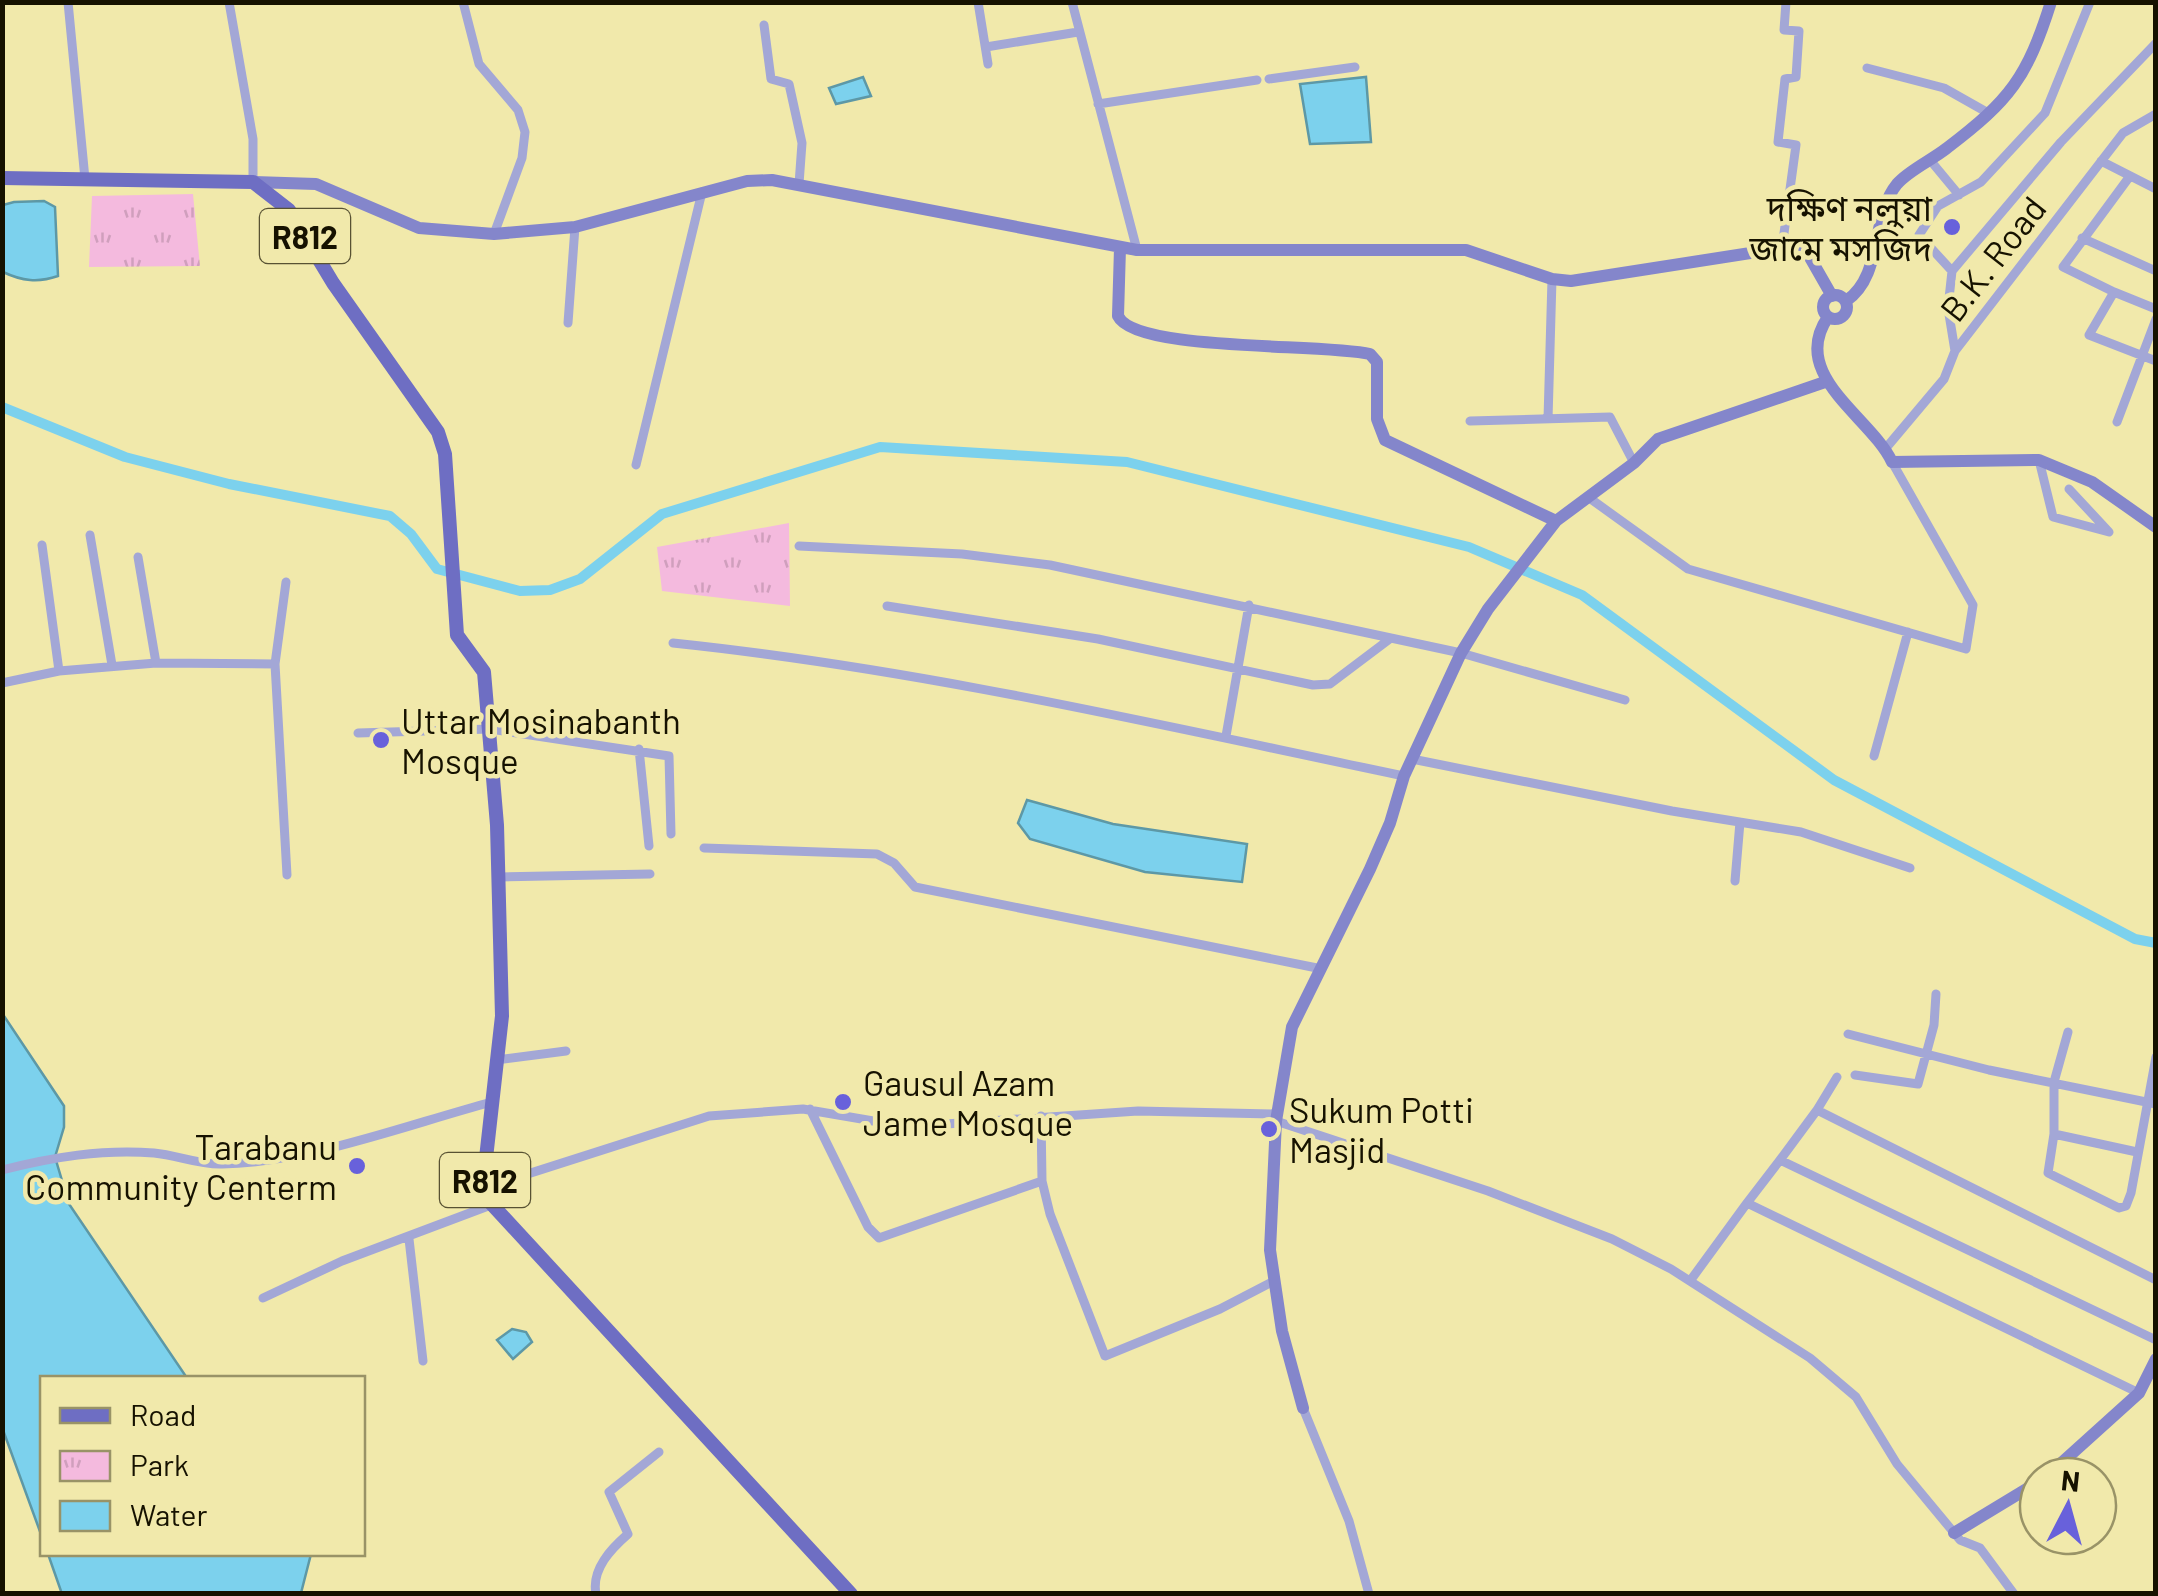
<svg xmlns="http://www.w3.org/2000/svg" width="2158" height="1596" font-family="Barlow,'Noto Sans Bengali',sans-serif">
<defs>
<pattern id="park-tufts" width="24" height="20" patternUnits="userSpaceOnUse" patternTransform="scale(2.5)"><rect width="24" height="20" fill="#f4bade"/><path d="M3 7l-1-3M5 7V3M7 7l1-3M15 17l-1-3M17 17v-4M19 17l1-3" fill="none" stroke="#d09fbd"/></pattern>
</defs>
<rect width="100%" height="100%" fill="#f1e9ab"/>
<path fill="url(#park-tufts)" d="M193 194 200 266 89 267 92 196Z
M789 523 790 606 662 591 657 547Z"/>
<path fill="#7cd1ed" stroke="#5d98a6" stroke-width="2.5" d="M863 77 871 96 836 104 829 88Z
M1366 77 1371 142 1310 144 1300 84Z
M14 202 44 201 55 207 58 276C38 283 22 281 3 272V205Z
M1027 800 1113 824 1247 844 1242 882 1145 872 1030 839 1018 823Z
M2 1013 64 1106V1127L55 1157 69 1204 187 1378H42V1537L3 1430Z
M512 1329 526 1332 532 1342 513 1359 497 1340Z
M48 1554H311L301 1593 62 1594Z"/>
<g fill="none" stroke-linecap="round" stroke-linejoin="round">
<path stroke="#7cd1ed" stroke-width="10" d="M2 407 125 457 229 484 390 516 411 534 437 569 520 591 550 590 580 579 662 514 880 447 1127 462 1469 547 1582 595 1834 780 2135 939 2156 943"/>
<path stroke="#a3a7d6" stroke-width="9" d="M68 2 85 179
M229 2 253 139V182
M463 2 479 64 518 110 525 132 522 158 494 234
M978 2 988 64
M1072 2 1137 250
M764 25 771 79 789 84 802 143 799 184
M986 47 1078 32
M1867 68 1944 88 1990 114
M1269 79 1355 67
M1098 104 1257 80
M1930 160 1959 195
M2101 161 2156 189
M2130 176 2063 267 2114 292 2089 335 2156 361
M2082 238 2156 271
M1782 248 1796 145 1778 142 1785 79 1796 77 1799 31 1784 30 1786 2
M1952 271 2061 142 2156 43
M2114 292 2156 309
M568 323 575 227
M1955 351 1948 308 1952 271 1919 235 1938 206 1981 182 2045 113 2090 2
M1548 419 1552 279
M1470 421 1610 417 1634 463
M2117 422 2156 319
M1886 448 1944 379 1955 351 2123 133 2156 114
M2039 460 2053 517 2109 532 2069 489
M636 465 702 192
M1588 497 1688 569 1966 649 1973 605 1892 462
M90 535 112 665
M42 545 59 671 156 663 275 664 286 582
M799 546 962 554 1050 565 1461 653 1625 700
M138 557 156 663
M887 606 1098 639 1313 685 1330 684 1391 638
M673 643C921 669 1160 725 1404 776
M275 664 287 875
M2 683 59 671
M358 733 490 729 669 756 671 834
M1226 736 1249 605
M639 749 649 846
M1874 756 1908 632
M1412 759 1672 811 1801 832 1910 868
M704 848 877 854 894 863 915 887 1317 968
M500 877 650 874
M1735 881 1740 822
M2068 1032 2054 1082V1134L2048 1173 2119 1208 2126 1206 2131 1193 2156 1057
M1848 1034 1989 1070 2156 1104
M496 1060 566 1051
M1855 1075 1918 1084 1934 1025 1936 994
M1837 1077 1817 1110 2156 1280
M810 1109 868 1227 879 1238 1042 1181
M1041 1116 1042 1181 1050 1214 1105 1356 1220 1309 1274 1281
M1276 1121 1488 1191 1612 1239 1671 1269 1810 1358 1856 1397 1897 1464 1960 1540 1980 1548 2014 1594
M2054 1134 2137 1152
M1780 1160 1817 1110
M2 1170C53 1157 102 1149 154 1153 177 1155 199 1165 222 1164 308 1163 409 1124 492 1102
M484 1188 709 1116 803 1109 885 1123 931 1125 1138 1111 1277 1114
M1747 1203 1780 1160 2156 1340
M409 1239 423 1361
M1690 1281 1747 1203 2139 1393
M263 1298 342 1261 491 1205
M1303 1408 1349 1521 1369 1594
M596 1594C591 1569 612 1548 628 1534L609 1492 659 1452"/>
<path stroke="#8486cb" stroke-width="12" d="M253 182 316 184 419 228 494 234 575 227 747 181 772 180 1137 250H1466L1552 279 1571 281 1782 248 1808 254 1832 296
M1120 248 1118 316C1135 352 1323 343 1370 354L1377 362V419L1385 440 1556 521
M1823 307a12 12 0 1 1 24 0a12 12 0 1 1-24 0Z
M1846 301C1884 275 1870 217 1897 184 1909 170 1932 160 1947 148 2010 100 2027 78 2051 2
M1828 317C1788 375 1871 417 1892 462L2039 460 2092 482 2156 527
M1303 1408 1282 1331 1270 1250 1276 1121 1292 1027 1370 869 1390 823 1404 776 1461 653 1488 609 1556 521 1634 463 1658 439 1825 382
M2047 1476 2139 1393 2156 1359
M1954 1533 2038 1482"/>
<path stroke="#6e6ec3" stroke-width="14" d="M2 178 253 182 289 210 333 283 438 432 445 454 457 635 484 672 497 825 502 1016 485 1167 487 1199 851 1594"/>
</g>
<g fill="#6861db" stroke="#f1e9ab" stroke-width="4">
<circle cx="1952" cy="227" r="10"/>
<circle cx="381" cy="740" r="10"/>
<circle cx="843" cy="1102" r="10"/>
<circle cx="1269" cy="1129" r="10"/>
<circle cx="357" cy="1166" r="10"/>
</g>
<g text-anchor="middle" dominant-baseline="central" stroke-width="9" stroke-linejoin="round" paint-order="stroke">
<g fill="#f1e9ab" stroke="#585233" stroke-width="2.5">
<rect x="260" y="209" width="90" height="54" rx="8"/>
<rect x="440" y="1153" width="90" height="54" rx="8"/>
</g>
<g font-size="32" font-weight="bold" fill="#161200">
<text x="305" y="236">R812</text>
<text x="485" y="1180">R812</text>
</g>
<g font-size="35" fill="#161200" stroke="#f1e9ab" text-anchor="start">
<text x="1932" y="207" text-anchor="end">দক্ষিণ নলুয়া<tspan x="1932" dy="40">জামে মসজিদ</tspan></text>
<text x="401" y="720">Uttar Mosinabanth<tspan x="401" dy="40">Mosque</tspan></text>
<text x="863" y="1082">Gausul Azam<tspan x="863" dy="40">Jame Mosque</tspan></text>
<text x="1289" y="1109">Sukum Potti<tspan x="1289" dy="40">Masjid</tspan></text>
<text x="337" y="1146" text-anchor="end">Tarabanu<tspan x="337" dy="40">Community Centerm</tspan></text>
</g>
<g font-size="35" fill="#161200" stroke="#f1e9ab">
<text transform="translate(1992 258) rotate(-52)">B.K. Road</text>
</g>
</g>
<rect width="2158" height="1596" fill="none" stroke="#161200" stroke-width="10"/>
<rect x="40" y="1376" width="325" height="180" fill="#f1e9ab" stroke="#999367" stroke-width="2.5"/>
<rect x="60" y="1408" width="50" height="15" fill="#6e6ec3" stroke="#999367" stroke-width="2.5"/>
<text x="130" y="1426" font-size="30" fill="#161200">Road</text>
<rect x="60" y="1451" width="50" height="30" fill="url(#park-tufts)" stroke="#999367" stroke-width="2.5"/>
<text x="130" y="1476" font-size="30" fill="#161200">Park</text>
<rect x="60" y="1501" width="50" height="30" fill="#7cd1ed" stroke="#999367" stroke-width="2.5"/>
<text x="130" y="1526" font-size="30" fill="#161200">Water</text>
<g transform="translate(2068 1506) rotate(6)"><circle r="48" fill="#f1e9ab" stroke="#999367" stroke-width="2.5"/>
<path d="M0-8L18 38L0 25L-18 38Z" fill="#6861db"/>
<text y="-15" font-size="28" font-weight="bold" text-anchor="middle" fill="#161200">N</text>
</g>
</svg>
